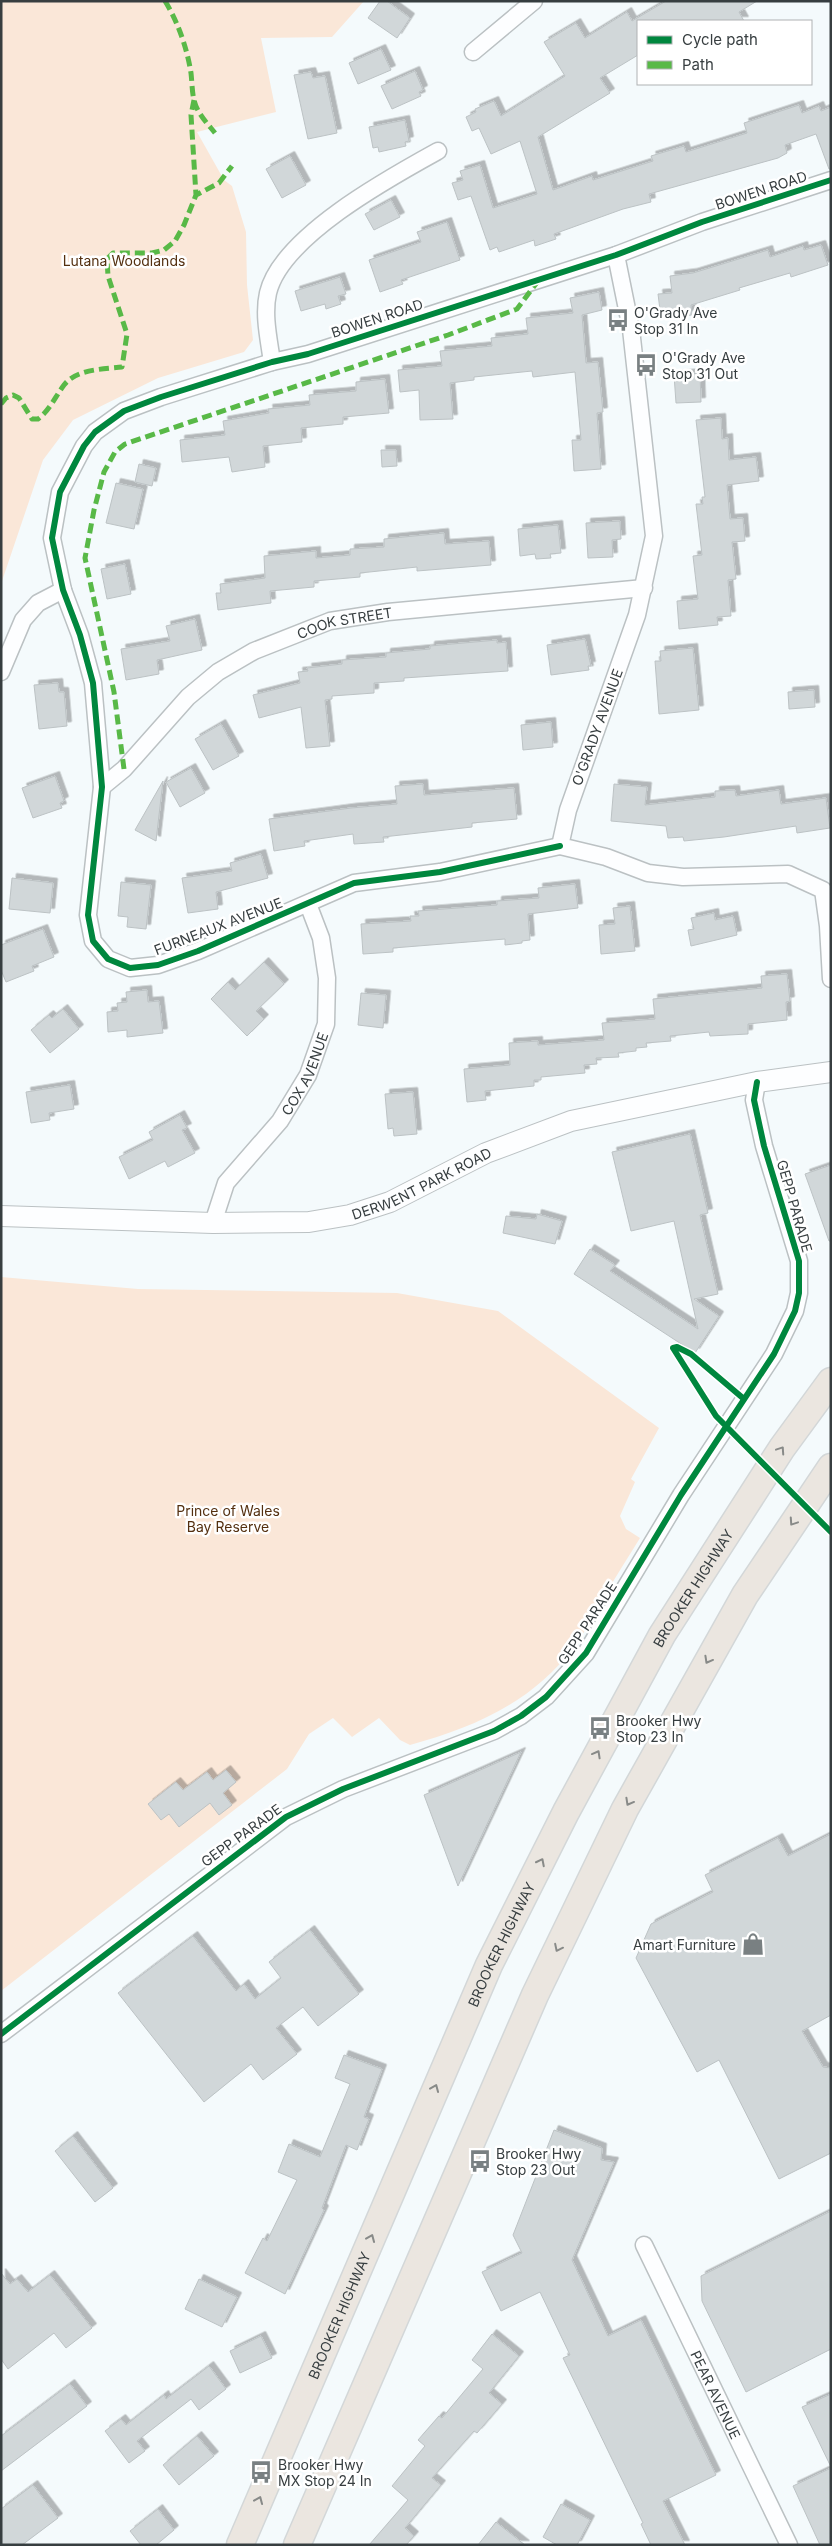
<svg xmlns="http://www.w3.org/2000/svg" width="832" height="2546" font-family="Inter,sans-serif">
<defs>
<filter id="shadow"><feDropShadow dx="4.5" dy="-4.5" stdDeviation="0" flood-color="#0004"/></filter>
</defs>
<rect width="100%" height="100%" fill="#f4fafc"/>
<path fill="#fae7d8" d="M1 1H364L332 37 261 38 276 112 197 132 224 180 232 186 246 232 247 285 253 340 244 352 158 378 73 420 43 460 1 584Z
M1 1277 138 1289 397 1293 498 1311 659 1428 631 1479 635 1482 620 1516 626 1529 640 1538C628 1558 615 1577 604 1597 594 1614 586 1631 574 1647 532 1702 476 1727 410 1745L400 1740 379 1718 352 1737 333 1718 309 1734 287 1769 1 1991Z"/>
<path fill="#d1d7d9" stroke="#bcc2c4" filter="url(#shadow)" d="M380 1H387L410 18 397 38 368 18Z
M666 1H757L739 12 744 21H638V55L600 78 610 93 538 137 553 190 592 176 593 180 653 161 651 156 684 146 686 152 747 133 744 123 799 105 802 113 819 106 821 111 831 107V169H829L816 134 785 145 787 153 778 158 649 194 651 202 623 209 554 234 556 239 535 246 534 240 499 252 497 247 490 250 471 196 458 200 452 183 463 180 460 171 480 165 493 208 537 194 520 141 491 154 479 128 472 131 466 117 476 112 475 109 494 101 501 116 565 76 544 42 576 23 585 38 627 12 632 21Z
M381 49 391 70 358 84 349 63Z
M415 71 423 90 419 92 421 96 392 109 381 86Z
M311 72 313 78 325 76 337 133 308 139 294 75Z
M405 120 409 141 405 142 406 146 379 152 378 147 373 148 369 127Z
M290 156 306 185 282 198 266 169Z
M391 200 400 217 374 230 365 214Z
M447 222 460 260 401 280 403 284 380 292 369 260 421 242 417 232Z
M821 245 828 265 791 277 790 273 739 288 740 290 691 305 692 315 661 318 658 294 672 293 670 276 693 273 768 250 770 257 803 246 804 250Z
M340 277 346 294 338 296 341 304 326 309 325 304 301 311 295 291Z
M599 292 602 310 582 315 586 363 598 362 603 412 597 413 601 469 574 471 572 440H581L575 372 533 377 532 371 474 377V380L450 383 453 419 420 420 419 390 400 392 398 370 442 366 440 351 492 346 491 338 528 334 526 318 573 313 570 298Z
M700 373 701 402 676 403 674 375Z
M385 379 389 413 343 417V424L301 428 302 442 263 446 265 467 232 472 229 457 182 462 180 440 225 435 223 421 269 413 268 409 310 405 309 395 356 391V382Z
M721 418 722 439 728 438 729 460 756 457 759 481 727 485 730 519 743 518 745 541 732 542 736 579 728 580 731 616 717 617 718 625 679 629 677 601 698 599 693 556 702 555 696 504H703L702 497H705L696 420Z
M381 450H396L397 466 382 467Z
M139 464 156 468 152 486 135 482Z
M116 483 143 489 134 529 106 523Z
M620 521 621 539 612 540 613 557 588 558 586 523Z
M558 525 561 553 550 554 551 558 536 559 535 554 520 556 518 529Z
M444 533 445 544 489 541 491 565 417 571V567L360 573V577L314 581V587L270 591 271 603 218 610 216 593H221L220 584 265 578 264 556 316 551V558L350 555V549L384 547V539Z
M125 564 131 594 107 599 101 569Z
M195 619 202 650 157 660 159 674 126 680 121 649 170 641 166 626Z
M585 639 591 666H588L589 670 551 675 547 645Z
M497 640V643L506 642 508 671 404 678V681L374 683V693L332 696V699L325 700 330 746 306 748 301 707 259 718 253 695 300 683 298 672 308 671 307 668 342 664V660L386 657V653L430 649V646Z
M693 648 699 710 659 714 655 661H661L660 651Z
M58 683 59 692H64L67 726 39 729 34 685Z
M814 690 815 707 789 709 788 692Z
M551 722 553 747 523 750 521 725Z
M221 724 239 756 213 770 195 739Z
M191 768 205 793 180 807 166 782Z
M55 776 64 801 60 803 62 808 33 818 22 788Z
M163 781 156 841 135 830Z
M423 784 424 795 514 788 517 819 472 823V827L383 837 384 842 354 844 353 834 304 841 305 846 274 851 269 819 351 808 397 804 395 786Z
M614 784 647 787 645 805 715 797V791L735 790 736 796 779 790 781 804 826 798 830 828 797 833 796 826 724 837 684 841 683 837 668 838 666 826 611 821Z
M261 854 268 878 216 892 218 909 188 913 182 878 232 871 230 863Z
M12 878 53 883 50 913 9 909Z
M121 882 151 885 146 929 127 927 128 917 118 916Z
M575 884 578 908 528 914 530 940 522 941V943L505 945V939L393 948V952L363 954 361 924 411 921 410 916H419L418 911 497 905V901L539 898 538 888Z
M630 906 635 951 601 954 599 925 615 924 613 908Z
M714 913 715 920 733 916 737 935 691 946 688 930 694 929 691 918Z
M43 929 54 957 32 966 34 971 6 982 1 970V945Z
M264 962 284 984 256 1011 264 1019 247 1036 211 999 228 982 235 990Z
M787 974 790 1001 786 1002 787 1020 748 1024V1034L710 1036 709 1032 670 1036 671 1041 646 1043 647 1047 636 1048V1051L618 1053 619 1057 596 1058 597 1064 584 1065 585 1073 541 1077V1080H534V1086L485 1091 486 1100 467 1102 464 1069 510 1065 509 1043 538 1041V1045L604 1040 602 1023 655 1019 653 999 762 988 761 976Z
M147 990 148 1002 159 1001 163 1033 127 1037V1030L108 1032 107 1012 118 1011 117 1003 127 1002 126 992Z
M361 993 386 995 383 1028 358 1025Z
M63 1009 79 1029 50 1053 31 1030 49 1015 52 1018Z
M70 1085 74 1109 49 1113 50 1120 31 1123 26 1092Z
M413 1092 417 1134 394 1136 393 1128 388 1129 385 1094Z
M180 1115 187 1128 182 1130 195 1153 168 1167 165 1161 129 1179 119 1157 153 1140 149 1132Z
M690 1134 708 1213 700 1215 718 1294 694 1299 719 1316 695 1353 574 1274 590 1249 615 1265 610 1271 698 1329 674 1221 631 1231 612 1152Z
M831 1165V1241H829L805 1174Z
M537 1214 562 1221 555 1244 503 1233 506 1216 536 1219Z
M521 1752 458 1886 424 1795Z
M226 1770 236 1782 223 1793 232 1805 219 1815 210 1803 179 1827 169 1814 161 1820 148 1804 176 1782 183 1790 207 1772 213 1780Z
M831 1834V2015L802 2031 823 2067 831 2068V2153L779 2179 719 2060 697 2072 636 1958 651 1924 713 1892 705 1875 778 1838 788 1856Z
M310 1930 359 1994 318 2026 303 2007 276 2028 297 2054 263 2080 251 2064 204 2102 118 1993 193 1936 236 1991 244 1984 255 1999 281 1978 269 1962Z
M344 2055 382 2069 364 2117 369 2119 357 2150 346 2145 322 2208 324 2210 285 2294 245 2273 263 2238 267 2241 297 2180 278 2172 289 2144 320 2157 350 2084 335 2078Z
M554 2130 602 2148 601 2160 614 2162 572 2260 608 2336 641 2320 716 2475 663 2501 685 2545H651L641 2524 643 2523 563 2358 570 2355 540 2292 501 2311 482 2272 522 2253 513 2235Z
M73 2136 113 2188 95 2202 55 2151Z
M831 2211V2349L746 2392 702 2301 701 2276Z
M1 2273 10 2284 17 2279 28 2292 50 2275 92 2328 66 2348 54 2333 8 2369 1 2359Z
M199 2279 237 2297 222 2327 185 2309Z
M492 2334 519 2356 489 2393 502 2404 477 2433 474 2431 432 2478 441 2485 405 2528 414 2536 406 2545H369L408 2500 392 2486 425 2446 418 2440 439 2416 442 2418 483 2369 472 2360Z
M261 2336 272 2358 240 2373 230 2351Z
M209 2366 226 2389 199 2410 191 2399 137 2441 145 2451 129 2463 105 2431 121 2419 126 2425 164 2395 166 2399Z
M70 2384 87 2406 1 2471V2436Z
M831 2394V2467L802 2407Z
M197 2436 214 2456 179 2485 163 2465Z
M831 2468V2545H820L793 2486Z
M33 2485 58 2518 22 2545H1V2509Z
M561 2504 590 2520 577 2545H557L543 2537Z
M158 2509 174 2530 156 2545H141L130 2531Z
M496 2522 525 2545H478Z"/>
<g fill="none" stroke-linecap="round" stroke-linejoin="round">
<defs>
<g id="minor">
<path d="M473 52 534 1"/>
<path d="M616 255 631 329 654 536 637 615 568 810 560 846 606 857 648 873 683 877 788 874 823 890 828 926 831 979"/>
<path d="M272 362C269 340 263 315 268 293 281 237 389 178 438 151"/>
<path d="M1 672 23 620 38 603 63 590"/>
<path id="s1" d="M102 787 124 769 188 697 218 672 254 651 330 621 388 612 644 588"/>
<path d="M560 846 440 872 354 883 198 951 158 965 130 968 108 959 93 941 88 915 102 787 93 683 80 635 63 590 52 538 60 492 84 446 95 432 124 411 161 397 272 362 308 354 616 255 702 222 831 180"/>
<path id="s2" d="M213 1223 226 1183 280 1121 308 1075 326 1024 327 978 321 938 308 904"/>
<path d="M1 2034 286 1817 343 1789 494 1731 521 1716 546 1697 586 1653 681 1495 774 1354 795 1311 799 1293V1261L764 1146 754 1100 757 1082"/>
<path id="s3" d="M644 2245 789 2545"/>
</g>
<g id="tertiary">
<path id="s4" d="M1 1216 213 1223 309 1222 350 1215 390 1202 486 1153 571 1121 757 1082 831 1072"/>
</g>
<g id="trunk">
<path id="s5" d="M240 2545 489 1965 566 1812 662 1635 782 1448 831 1381"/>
<path d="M297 2545 535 1995 625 1809 745 1595 831 1467"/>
</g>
</defs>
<use href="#minor" stroke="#bbc1c3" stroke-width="19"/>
<use href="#tertiary" stroke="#bbc1c3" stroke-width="22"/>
<use href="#trunk" stroke="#d3d7d8" stroke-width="29"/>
<use href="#minor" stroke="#fdfeff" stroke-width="16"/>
<use href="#tertiary" stroke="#fdfeff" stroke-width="20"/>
<use href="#trunk" stroke="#ebe6e0" stroke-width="26"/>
<path stroke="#58b947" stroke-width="5" stroke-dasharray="10 5" stroke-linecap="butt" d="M165 1C178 22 187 48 191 73 192 82 192 92 194 100 197 113 207 123 215 133
M194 100 191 115 196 195
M1 404 6 398 13 395 19 398 32 419H38C50 410 55 397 64 385 76 369 104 369 122 367L127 334 108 276 107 259 113 253H152L164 250 175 241 184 225 196 195 219 183 232 166
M124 769 114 692 85 558 94 510 104 472 115 452 125 444 448 335 517 309 538 281"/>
<defs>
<path id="cycleway" d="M560 846 440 872 354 883 198 951 158 965 130 968 108 959 93 941 88 915 102 787 93 683 80 635 63 590 52 538 60 492 84 446 95 432 124 411 161 397 272 362 308 354 616 255 702 222 831 180
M744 1399 691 1354 677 1347 673 1348 716 1416 831 1532
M1 2034 286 1817 343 1789 494 1731 521 1716 546 1697 586 1653 681 1495 774 1354 795 1311 799 1293V1261L764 1146 754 1100 757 1082"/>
</defs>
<use href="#cycleway" stroke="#fff" stroke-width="9"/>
<use href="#cycleway" stroke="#00873e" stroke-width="6"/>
</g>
<defs><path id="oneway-chevron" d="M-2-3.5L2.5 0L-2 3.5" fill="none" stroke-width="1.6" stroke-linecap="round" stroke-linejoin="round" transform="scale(1.25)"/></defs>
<g stroke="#888a88">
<use href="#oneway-chevron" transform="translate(781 1450) rotate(-56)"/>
<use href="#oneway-chevron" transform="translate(793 1522) rotate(124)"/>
<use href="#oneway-chevron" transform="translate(708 1660) rotate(119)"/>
<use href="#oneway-chevron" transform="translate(597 1754) rotate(-61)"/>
<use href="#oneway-chevron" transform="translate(629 1802) rotate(119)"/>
<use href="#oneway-chevron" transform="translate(541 1862) rotate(-63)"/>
<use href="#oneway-chevron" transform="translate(558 1948) rotate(116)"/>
<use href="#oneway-chevron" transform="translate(435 2088) rotate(-67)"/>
<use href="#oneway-chevron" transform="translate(371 2238) rotate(-67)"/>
<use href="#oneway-chevron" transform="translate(259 2500) rotate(-67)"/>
</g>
<defs>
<symbol id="bus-bare" viewBox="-9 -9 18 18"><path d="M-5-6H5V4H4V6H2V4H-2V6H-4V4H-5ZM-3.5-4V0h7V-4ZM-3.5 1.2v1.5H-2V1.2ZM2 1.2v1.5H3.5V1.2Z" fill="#798082" stroke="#fff" stroke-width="2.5" paint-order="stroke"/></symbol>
<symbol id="shop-bare" viewBox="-9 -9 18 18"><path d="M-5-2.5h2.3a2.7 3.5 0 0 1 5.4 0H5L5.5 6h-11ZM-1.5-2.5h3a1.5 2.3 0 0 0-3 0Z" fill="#798082" stroke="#fff" stroke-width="2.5" paint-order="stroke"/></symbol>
</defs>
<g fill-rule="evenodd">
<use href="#bus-bare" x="602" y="304" width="32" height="32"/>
<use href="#bus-bare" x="630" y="349" width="32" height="32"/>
<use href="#bus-bare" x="584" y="1712" width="32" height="32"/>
<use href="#shop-bare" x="737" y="1928" width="32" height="32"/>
<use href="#bus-bare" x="464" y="2145" width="32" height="32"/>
<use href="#bus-bare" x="245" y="2456" width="32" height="32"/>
</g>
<g text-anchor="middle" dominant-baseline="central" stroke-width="5" stroke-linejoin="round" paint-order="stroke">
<g font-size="14" fill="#373e40" stroke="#fff">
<text transform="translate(761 190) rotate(-18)">BOWEN ROAD</text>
<text transform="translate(377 318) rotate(-18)">BOWEN ROAD</text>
<text stroke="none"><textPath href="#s1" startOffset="301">COOK STREET</textPath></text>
<text transform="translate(597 727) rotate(-70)">O'GRADY AVENUE</text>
<text transform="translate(218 926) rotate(-21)">FURNEAUX AVENUE</text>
<text stroke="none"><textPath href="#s2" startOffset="178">COX AVENUE</textPath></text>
<text stroke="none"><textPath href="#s4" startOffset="428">DERWENT PARK ROAD</textPath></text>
<text transform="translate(795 1206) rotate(74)">GEPP PARADE</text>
<text stroke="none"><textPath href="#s5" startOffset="1060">BROOKER HIGHWAY</textPath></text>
<text transform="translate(587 1623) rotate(-57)">GEPP PARADE</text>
<text transform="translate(241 1835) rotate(-36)">GEPP PARADE</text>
<text stroke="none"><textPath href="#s5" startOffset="655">BROOKER HIGHWAY</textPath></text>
<text stroke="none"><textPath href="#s5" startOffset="250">BROOKER HIGHWAY</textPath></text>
<text stroke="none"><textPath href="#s3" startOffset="166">PEAR AVENUE</textPath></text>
</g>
<g font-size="14" fill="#543010" stroke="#fff">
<text x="124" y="260">Lutana Woodlands</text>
<text x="228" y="1510">Prince of Wales<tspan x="228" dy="16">Bay Reserve</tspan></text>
</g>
<g font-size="14" fill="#373e40" stroke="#fff" text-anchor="start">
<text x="634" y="312">O'Grady Ave<tspan x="634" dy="16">Stop 31 In</tspan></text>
<text x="662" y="357">O'Grady Ave<tspan x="662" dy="16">Stop 31 Out</tspan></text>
<text x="616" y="1720">Brooker Hwy<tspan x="616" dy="16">Stop 23 In</tspan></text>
<text x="736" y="1944" text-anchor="end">Amart Furniture</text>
<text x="496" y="2153">Brooker Hwy<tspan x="496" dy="16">Stop 23 Out</tspan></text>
<text x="278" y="2464">Brooker Hwy<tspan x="278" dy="16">MX Stop 24 In</tspan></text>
</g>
</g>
<rect width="832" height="2546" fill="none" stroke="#373e40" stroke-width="5"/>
<rect x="637" y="20" width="175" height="65" fill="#ffffff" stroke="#afb2b3"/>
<rect x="647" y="36" width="25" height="8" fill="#00873e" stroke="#afb2b3"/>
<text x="682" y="45" font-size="15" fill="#373e40">Cycle path</text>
<rect x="647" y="61" width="25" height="8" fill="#58b947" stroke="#afb2b3"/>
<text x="682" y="70" font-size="15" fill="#373e40">Path</text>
</svg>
